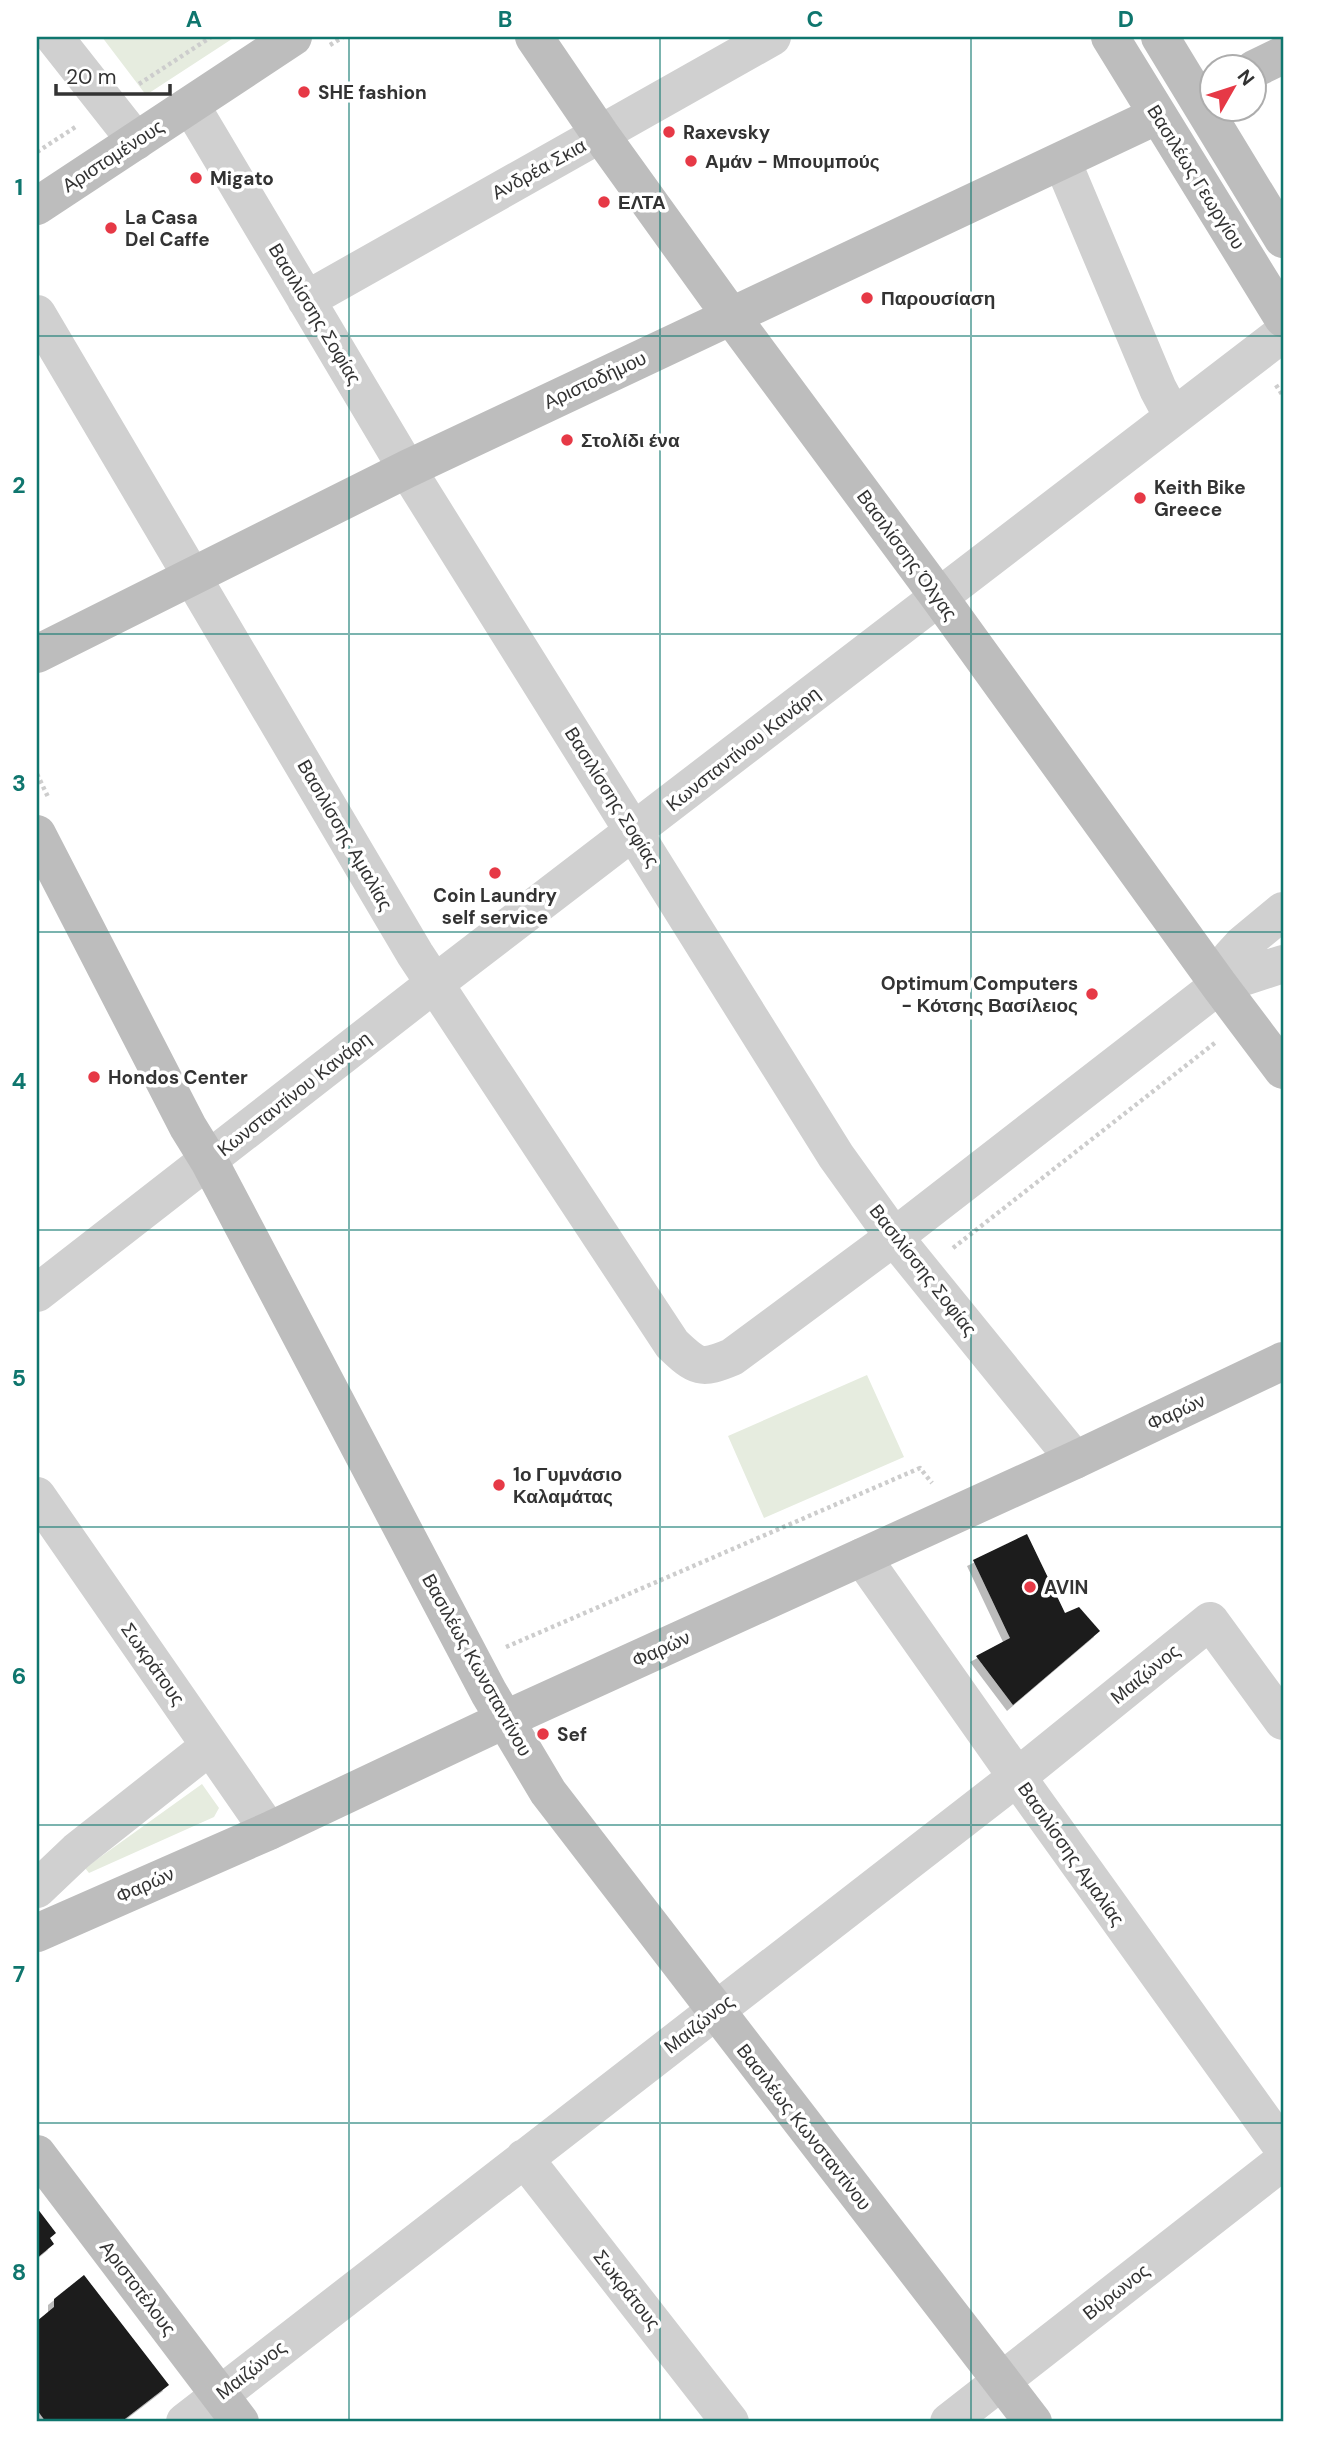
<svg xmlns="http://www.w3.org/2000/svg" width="1320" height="2459" font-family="'DM Sans',sans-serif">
<defs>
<filter id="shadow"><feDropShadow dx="-6" dy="6" stdDeviation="0" flood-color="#0004"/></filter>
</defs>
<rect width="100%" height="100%" fill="#fff"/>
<path fill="#e6ecdf" d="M102 37H235L146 95Z
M867 1375 904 1457 764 1518 728 1436Z
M202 1784 219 1808 214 1817 89 1873 85 1868Z"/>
<path fill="#1a1a1a" filter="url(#shadow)" d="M1027 1534 1065 1613 1079 1607 1100 1631 1013 1705 976 1656 1010 1638 973 1560Z
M37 2208 56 2233 50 2238 54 2244 37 2258Z
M84 2275 169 2385 121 2422H46L37 2410V2331L39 2324 37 2321 54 2307V2299Z"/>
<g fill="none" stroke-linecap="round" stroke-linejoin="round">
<path stroke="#cdcdcd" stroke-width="4.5" stroke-dasharray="3.5 3.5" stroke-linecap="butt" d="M330 45 343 37
M139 84 211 37
M37 152 77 126
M1276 385 1283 396
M37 774 49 799
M953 1248 1216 1042
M506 1647 920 1468 932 1483"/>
<path stroke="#d0d0d0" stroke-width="38" d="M54 37 136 141
M191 106 407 469 836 1156 894 1237 1075 1460
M1062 161 1158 389 1173 417
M306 300 772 37
M37 314 415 954 672 1344C697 1368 701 1370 732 1357L894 1237 1219 985 1283 964
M1219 985 1231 957 1242 945 1283 911
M37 1293 434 984 1283 333
M37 1496 269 1831
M862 1557 1017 1777 1283 2148
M37 1889 77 1851 210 1746
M524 2158 730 2422
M185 2422 1017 1777 1210 1621 1283 1721
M949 2422 1283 2161"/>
<path stroke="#bdbdbd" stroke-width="38" d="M534 37 600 134 731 316 939 597 1219 985 1283 1070
M1110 37 1283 318
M1160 37 1283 239
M1254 69 1283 55
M37 206 293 37
M37 654 407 469 1158 115
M37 834 188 1127 209 1161 489 1693 548 1792 1033 2422
M37 1933 269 1831 504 1720 1075 1460 1283 1361
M37 2154 240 2422"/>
</g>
<path fill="none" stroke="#0f766e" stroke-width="2" stroke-opacity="0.55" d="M349 37V2422M660 37V2422M971 37V2422M37 336H1283M37 634H1283M37 932H1283M37 1230H1283M37 1527H1283M37 1825H1283M37 2123H1283"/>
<g fill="#e63946" stroke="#fff" stroke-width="2.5">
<circle cx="304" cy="92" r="7"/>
<circle cx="669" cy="132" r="7"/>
<circle cx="691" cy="161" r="7"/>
<circle cx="196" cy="178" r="7"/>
<circle cx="604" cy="202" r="7"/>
<circle cx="111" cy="228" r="7"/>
<circle cx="867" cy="298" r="7"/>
<circle cx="567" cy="440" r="7"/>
<circle cx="1140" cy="498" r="7"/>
<circle cx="495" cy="873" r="7"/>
<circle cx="1092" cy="994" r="7"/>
<circle cx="94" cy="1077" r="7"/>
<circle cx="499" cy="1485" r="7"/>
<circle cx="1030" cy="1587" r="7"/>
<circle cx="543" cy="1734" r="7"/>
</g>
<g text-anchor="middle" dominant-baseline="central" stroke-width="7" stroke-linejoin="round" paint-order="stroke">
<g font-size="19" font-weight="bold" fill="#333" stroke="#fff" text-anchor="start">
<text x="318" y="92">SHE fashion</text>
<text x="683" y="132">Raxevsky</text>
<text x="705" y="161">Αμάν - Μπουμπούς</text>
<text x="210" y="178">Migato</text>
<text x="618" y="202">ΕΛΤΑ</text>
<text x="125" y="217">La Casa<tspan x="125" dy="22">Del Caffe</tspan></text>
<text x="881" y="298">Παρουσίαση</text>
<text x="581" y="440">Στολίδι ένα</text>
<text x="1154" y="487">Keith Bike<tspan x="1154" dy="22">Greece</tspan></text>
<text x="495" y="895" text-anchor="middle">Coin Laundry<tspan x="495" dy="22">self service</tspan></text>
<text x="1078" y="983" text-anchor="end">Optimum Computers<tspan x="1078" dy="22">- Κότσης Βασίλειος</tspan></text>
<text x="108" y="1077">Hondos Center</text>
<text x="513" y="1474">1ο Γυμνάσιο<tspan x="513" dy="22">Καλαμάτας</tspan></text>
<text x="1044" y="1587">AVIN</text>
<text x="557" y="1734">Sef</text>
</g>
<g font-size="19" fill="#333" stroke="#fff">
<text transform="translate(113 156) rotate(-33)">Αριστομένους</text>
<text transform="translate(539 169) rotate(-29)">Ανδρέα Σκια</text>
<text transform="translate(1196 177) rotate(58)">Βασιλέως Γεωργίου</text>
<text transform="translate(315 314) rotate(59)">Βασιλίσσης Σοφίας</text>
<text transform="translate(595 380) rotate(-25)">Αριστοδήμου</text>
<text transform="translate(907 555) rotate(54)">Βασιλίσσης Όλγας</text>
<text transform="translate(743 749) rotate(-38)">Κωνσταντίνου Κανάρη</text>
<text transform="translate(612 797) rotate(58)">Βασιλίσσης Σοφίας</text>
<text transform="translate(345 835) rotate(60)">Βασιλίσσης Αμαλίας</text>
<text transform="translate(294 1094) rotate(-38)">Κωνσταντίνου Κανάρη</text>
<text transform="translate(923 1270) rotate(52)">Βασιλίσσης Σοφίας</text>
<text transform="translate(1176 1412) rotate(-25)">Φαρών</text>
<text transform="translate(661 1649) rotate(-25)">Φαρών</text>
<text transform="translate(153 1664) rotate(55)">Σωκράτους</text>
<text transform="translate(477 1665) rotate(61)">Βασιλέως Κωνσταντίνου</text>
<text transform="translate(1145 1674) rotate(-39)">Μαιζώνος</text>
<text transform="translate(1071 1854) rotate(55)">Βασιλίσσης Αμαλίας</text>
<text transform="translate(145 1885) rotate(-24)">Φαρών</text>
<text transform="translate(699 2024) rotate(-38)">Μαιζώνος</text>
<text transform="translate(804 2127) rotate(52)">Βασιλέως Κωνσταντίνου</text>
<text transform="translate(138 2288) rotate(53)">Αριστοτέλους</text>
<text transform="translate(627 2290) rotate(52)">Σωκράτους</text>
<text transform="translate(1116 2292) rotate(-38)">Βύρωνος</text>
<text transform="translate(251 2370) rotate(-38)">Μαιζώνος</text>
</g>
</g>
<rect width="1320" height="2459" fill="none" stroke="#ffffff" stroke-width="77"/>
<g transform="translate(1233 88) rotate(51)"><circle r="33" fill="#ffffff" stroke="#adadad" stroke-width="2"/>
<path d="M0-5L12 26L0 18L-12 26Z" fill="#e63946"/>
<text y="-10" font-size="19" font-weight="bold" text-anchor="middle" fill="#333333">N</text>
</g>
<path d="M56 84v10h114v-10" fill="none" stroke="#333333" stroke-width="3.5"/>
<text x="66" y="84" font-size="21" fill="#333333" stroke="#ffffff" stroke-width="5" paint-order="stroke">20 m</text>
<rect x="38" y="38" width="1244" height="2382" fill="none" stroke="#0f766e" stroke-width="2.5"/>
<g font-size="23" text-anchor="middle" font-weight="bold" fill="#0f766e">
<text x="194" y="27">A</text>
<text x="505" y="27">B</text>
<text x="815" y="27">C</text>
<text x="1126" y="27">D</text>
<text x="19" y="195">1</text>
<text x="19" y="493">2</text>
<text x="19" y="791">3</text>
<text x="19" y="1089">4</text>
<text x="19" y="1386">5</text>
<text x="19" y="1684">6</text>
<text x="19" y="1982">7</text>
<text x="19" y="2280">8</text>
</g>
</svg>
